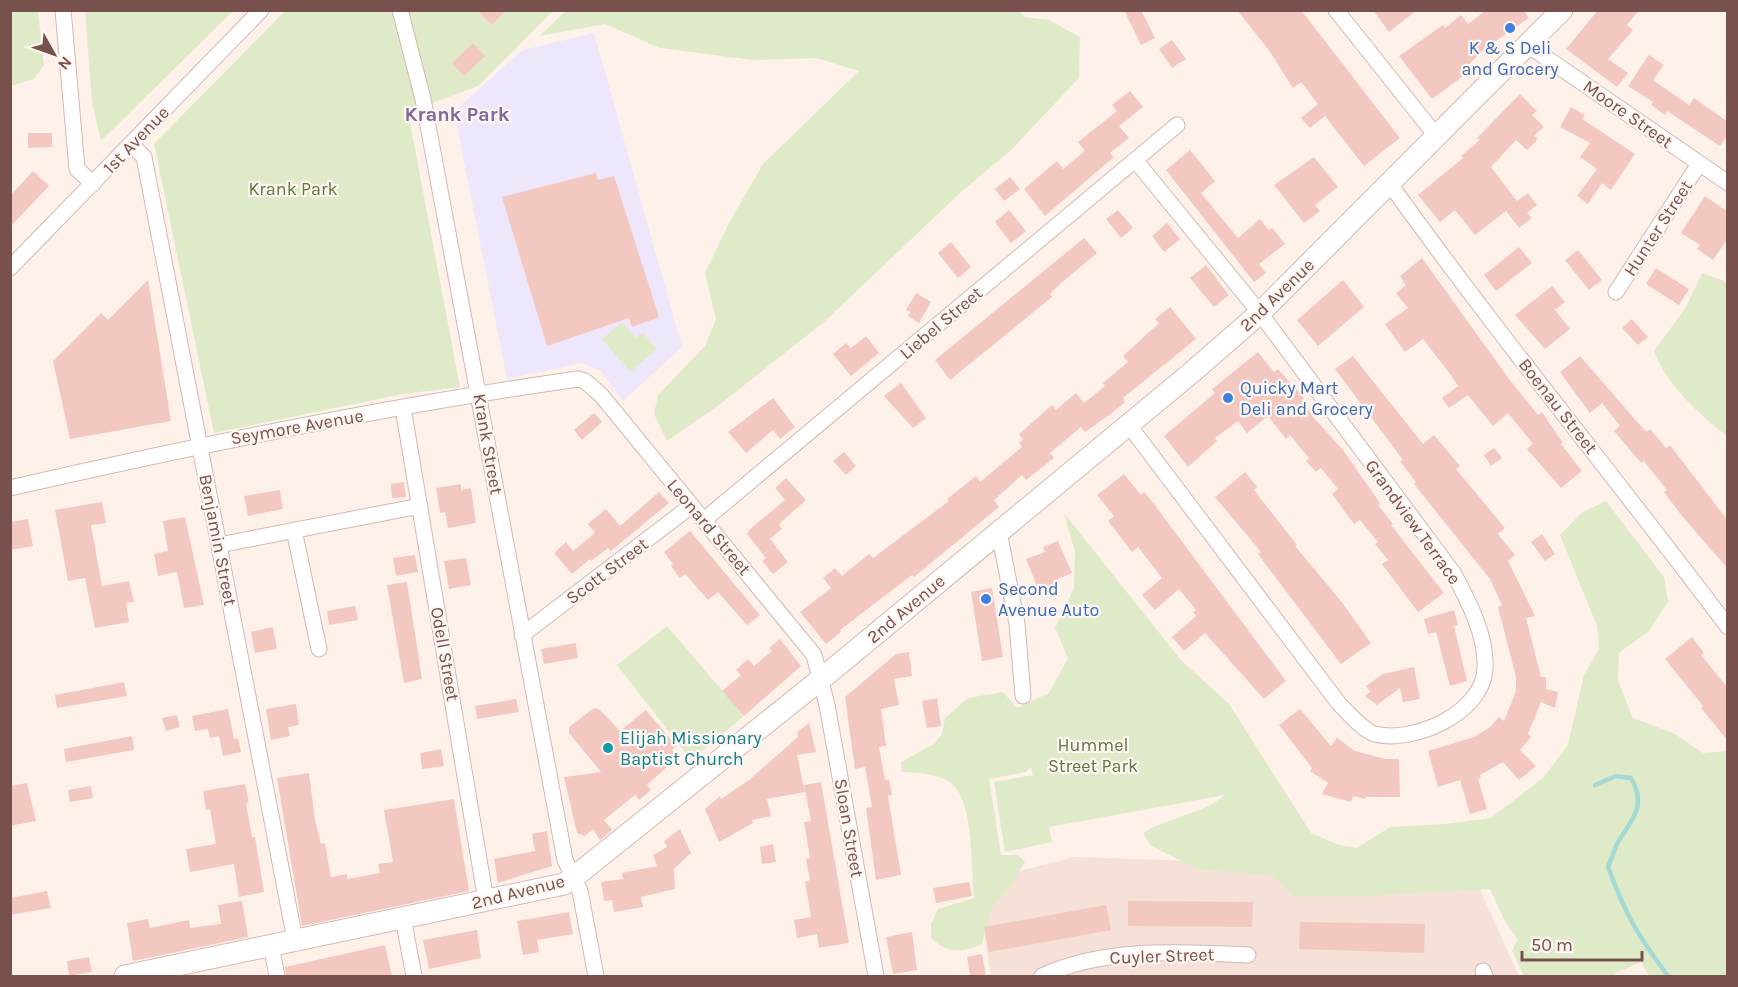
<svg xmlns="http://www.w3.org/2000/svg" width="1738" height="987" font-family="Karla,sans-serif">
<rect width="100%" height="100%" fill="#fdf1ea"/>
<path fill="#f5e1d8" d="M1074 857 1471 870 1519 976H991L976 882Z"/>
<path fill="#eee6fa" d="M594 33 682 347 623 401 601 371 581 363 507 379 454 111 523 50Z"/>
<path fill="#dfebc8" d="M11 10 38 11 44 65 34 79 11 86Z
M85 11V10L233 11 101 141 92 102Z
M285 11H553L478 86 408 112 460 387 403 394 214 433 154 144Z
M566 11H1020L1024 17 1049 20 1080 37 1079 78 1012 149 960 193 824 322 719 405 667 441 654 414 658 395 705 346 716 319 705 273 729 223 763 164 859 71 816 58 753 60 660 48 605 24 539 36Z
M1702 273 1725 281 1727 287V436C1698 413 1668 387 1654 351L1686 307Z
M622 322 636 338 643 333 657 349 630 372 602 339Z
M1606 501 1664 577 1668 602 1649 631 1619 653 1618 681 1633 718 1675 734 1703 753 1727 751V976H1649L1641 962 1614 974 1615 976H1524L1512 951 1518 939 1506 924 1490 889 1364 896H1293L1271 875 1198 869 1151 846 1143 833C1169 817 1201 815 1225 795L1049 827 1052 842 1005 852 994 782 1033 775 1031 767 1026 772 989 779 1001 855H1018L1025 862 1011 886 991 909 982 944C962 953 948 954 931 938V924L938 909 974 898C971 869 974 803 952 784 938 773 918 773 902 772L901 762 934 744 942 734 945 718 968 698 1003 692 1017 708 1049 693 1068 658 1055 628 1074 588 1075 552 1064 513 1180 659 1229 704 1311 833 1339 845 1357 848 1390 827 1444 824 1491 818 1543 778 1568 745 1584 675 1599 649 1597 626 1560 535 1581 513Z
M667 626 744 716 691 760 617 665Z"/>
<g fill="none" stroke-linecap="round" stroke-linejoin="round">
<path stroke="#a4d9d4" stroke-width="4.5" d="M1595 785 1616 776 1631 778C1648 808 1631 819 1617 844 1614 852 1611 860 1608 867 1625 914 1639 937 1668 976"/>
</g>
<path fill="#f2c8c1" d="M477 10H506L492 25Z
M1124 10H1141L1155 38 1141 45Z
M1237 10H1301L1400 138 1364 166 1325 116 1310 128 1301 118 1318 104 1301 82 1293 88 1268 49Z
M1373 10H1417L1389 32Z
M1486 10H1523L1529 18 1486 48 1460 73 1463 76 1432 99 1399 56 1443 25 1445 28 1461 15 1468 24Z
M1598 10H1639L1627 25 1633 30 1608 59 1628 73 1617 87 1566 49Z
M1172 40 1186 59 1172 68 1159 49Z
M473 43 485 56 464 76 452 63Z
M1649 55 1664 65 1653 80 1689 105 1694 98 1728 122V134L1720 146 1667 111 1665 115 1651 105 1653 102 1628 86Z
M1130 91 1143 107 1119 126 1129 138 1110 153 1114 157 1045 216 1024 189 1057 161 1063 169 1085 151 1078 142 1117 111 1112 105Z
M1520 94 1537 111 1532 115 1544 127 1534 136 1538 139 1527 150 1516 140 1491 167 1517 201 1528 193 1537 205 1527 213 1532 218 1519 228 1506 211 1475 235 1455 210 1440 222 1418 195 1463 158 1461 156 1480 140 1477 138Z
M1571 107 1585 115 1582 119 1635 154 1611 190 1602 183 1588 204 1577 196 1597 169 1580 157 1590 143 1560 127Z
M28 133H52V147L28 148Z
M1190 150 1215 181 1201 193 1238 238 1260 219 1269 230 1272 228 1285 244 1259 264 1266 273 1254 282 1166 170Z
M1314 157 1338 187 1315 205 1320 211 1304 223 1274 185Z
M33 171 49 186 10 227V196Z
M596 173 598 180 614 176 659 317 632 327 629 318 547 346 502 197Z
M1010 177 1020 189 1004 201 995 189Z
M1705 196 1728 212V238L1713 260 1697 249 1700 245 1681 233Z
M1009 210 1026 231 1011 243 995 222Z
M1118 210 1133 228 1121 238 1106 219Z
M1167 223 1180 239 1164 252 1152 236Z
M1084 238 1097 253 1060 284 1050 294 1052 297 950 380 935 360Z
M951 242 971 267 958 278 938 253Z
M1519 247 1532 263 1496 291 1484 275Z
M1578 250 1602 280 1589 290 1565 260Z
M1422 258 1509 379 1538 415 1542 412 1563 443 1561 444 1582 471 1561 488 1527 449 1533 444 1508 413 1493 426 1468 395 1449 408 1442 398 1458 386 1450 374 1423 339 1405 352 1385 324 1408 308 1396 293 1406 285 1400 276Z
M1206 265 1229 295 1214 307 1190 278Z
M1656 268 1689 289 1679 305 1646 284Z
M148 280 171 421 70 439 53 361 101 313 108 320Z
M1343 280 1364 307 1318 346 1297 320Z
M1552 286 1565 302 1555 310 1570 329 1545 349 1515 315Z
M916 293 931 302 919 323 908 316 911 312 906 310Z
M1170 307 1196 339 1123 398 1125 402 1112 413 1085 432 1081 427 1050 453 1054 458 1026 480 1022 475 994 500 999 507 914 577 912 575 840 630 841 632 826 644 800 612 831 588 823 578 835 568 842 576 869 554 873 558 949 501 947 499 976 476 980 482 1022 447 1019 443 1023 439 1019 434 1052 405 1056 410 1076 393 1084 403 1105 386 1103 383 1128 362 1123 356 1159 323 1155 319Z
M1632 319 1648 337 1638 345 1622 328Z
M866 336 879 353 851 376 833 354 846 343 851 348Z
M1258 352 1274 372 1278 369 1304 398 1302 400 1313 417 1343 450 1380 503 1378 505 1393 524 1391 525 1444 593 1418 612 1382 564 1388 560 1375 544 1378 542 1360 520 1354 524 1332 494 1338 489 1321 468 1316 472 1306 461 1309 458 1290 435 1286 439 1268 416 1247 433 1238 421 1215 438 1217 441 1188 467 1164 436 1215 393 1212 389Z
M1353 356 1423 444 1434 435 1460 466 1456 469 1505 528 1498 534 1515 555 1508 561 1535 616 1526 618 1541 677H1546V689L1558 692 1555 708 1541 702 1528 734 1531 737 1520 750 1536 766 1519 780 1503 762 1480 775 1481 778 1478 779 1487 809 1470 814 1460 780 1438 787 1428 751 1474 737 1490 727 1499 717 1504 721 1516 691V677L1498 607 1502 605 1490 579 1414 484 1416 482 1400 461 1403 460 1335 369Z
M1580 356 1646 432 1650 429 1666 448 1670 445 1728 521V569L1682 516 1664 492 1667 490 1644 461 1641 463 1614 431 1620 426 1602 403 1590 413 1560 372Z
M901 383 926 418 913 428 884 396Z
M773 398 795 427 780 439 773 430 746 453 728 432Z
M594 413 602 422 582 440 574 430Z
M1494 448 1502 458 1491 466 1484 455Z
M844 452 856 466 846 475 833 461Z
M1245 472 1257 487 1254 490 1297 545 1295 546 1341 601 1371 643 1341 664 1258 554 1261 552 1215 497Z
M1124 474 1141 495 1144 492 1154 504 1286 681 1264 699 1205 633 1184 651 1172 637 1196 616 1193 612 1196 610 1179 589 1155 610 1142 595 1162 578 1138 547 1132 552 1108 521 1114 516 1097 495Z
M786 478 806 500 779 524 782 529 770 539 788 562 773 574 762 561 766 558 747 534 749 530 785 500 775 488Z
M404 482 406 497 392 498 391 484Z
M461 484V490L471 488 476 523 448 528 445 512 440 513 436 488Z
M280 490 283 509 248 516 244 496Z
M659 492 669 503 611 551 608 548 591 561 590 559 572 574 554 553 566 542 573 551 595 533 588 524 606 509 620 526Z
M102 502 106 523 91 525 102 586 129 581 134 602 126 603 129 622 95 628 85 578 68 581 55 510Z
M185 517 204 605 184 608 177 572 158 576 154 554 168 551 163 521Z
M28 519 33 546 10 550V522Z
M690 531 760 615 747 625 718 592 708 600 685 574 680 578 671 566 673 564 664 552Z
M1542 534 1555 554 1545 561 1531 542Z
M1058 541 1072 573 1053 581 1055 585 1039 591 1026 559 1045 552 1043 547Z
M415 555 418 572 396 576 393 558Z
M466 558 471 585 449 589 444 561Z
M407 582 422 679 404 683 387 585Z
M992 588 1003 657 982 661 971 592Z
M355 606 358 620 329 625 327 611Z
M1454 610 1458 625 1454 626 1467 681 1450 686 1436 632 1428 634 1424 619Z
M273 627 277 649 255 653 251 632Z
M1692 637 1704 653 1701 655 1728 688V741L1701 708 1703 706 1665 659Z
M780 639 801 666 744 716 722 691 741 675 736 670 748 659 754 666 772 651 769 648Z
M576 643 578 658 544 664 541 649Z
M909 652 912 676 894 679 899 705 881 709 886 746 879 747 885 780 889 779 892 795 888 796 901 875 876 880 866 808 872 807 865 767 855 769 845 697 896 654Z
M1414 667 1420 699 1403 702 1400 688 1377 705 1365 696 1370 692 1366 686 1383 674Z
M124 682 127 696 57 708 55 695Z
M937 698 941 726 927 728 922 701Z
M516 699 519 712 477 719 475 706Z
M296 704 299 725 288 727 290 736 271 740 266 709Z
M594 708 599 709 620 731 646 710 676 746 672 750 678 757 647 785 651 790 639 800 635 795 604 820 612 830 600 840 593 829 585 836 577 833 564 777 601 772 569 733V727Z
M228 709 234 739 238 738 241 752 223 756 219 736 210 738 208 729 195 731 192 716Z
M1300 709 1331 746 1337 738 1355 751 1385 759H1399L1400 797H1365V799L1353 796 1351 802 1322 794 1328 783 1310 771 1312 768 1279 725Z
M177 715 180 727 166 731 162 718Z
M809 723 816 752 797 755 805 792 767 799 771 816 752 820 753 823 719 842 705 809 720 796 721 799 749 780 798 737 797 732Z
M132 736 134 750 66 762 64 749Z
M441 749 444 766 422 769 420 753Z
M309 773 315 820 321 844 325 843 331 877 347 874V879L380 873 378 864 393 862 384 810 454 799 469 891 302 926 277 778Z
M821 782 849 943 819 948 817 934 797 938 794 920 811 917 805 882 810 880 806 859 810 858 804 822 811 821 804 785Z
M27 783 36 821 10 826V786Z
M245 784 249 802 246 803 252 837H255L264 892 239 897 234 864 190 872 186 849 216 844 210 809 206 810 203 791Z
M91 786 93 798 70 802 68 790Z
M680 829 691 853 674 869 675 889 641 897 643 907 614 912 612 900 604 901 601 882 623 879 622 873 657 866 653 855 667 847 664 841Z
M547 831 552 866 498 883 494 859 535 851 532 834Z
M773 844 776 862 762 864 760 847Z
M969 882 972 896 936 903 933 888Z
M47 891 51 908 10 915V898Z
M242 901 248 937 133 961 127 923 148 919 150 928 189 920 190 928 221 924 218 905Z
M1128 901 1253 902 1252 927 1128 926Z
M1106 905 1111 930 989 952 984 927Z
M569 912 573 934 537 940 539 952 523 955 517 921Z
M1300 922 1425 924 1424 953 1299 949Z
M477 930 481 958 429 969 423 940Z
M912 932 917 970 893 974 886 937Z
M385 945 392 976H286L285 967Z
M982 954 986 976H970L967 957Z
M89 957 92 972 69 976 67 961Z"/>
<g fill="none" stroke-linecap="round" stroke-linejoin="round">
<defs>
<path id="street" d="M63 10 77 169 93 184
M400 10 423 99 565 860 580 891 596 976
M1336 10 1437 137
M1529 46 1728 183
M132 145 144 157 295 940
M1390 184C1498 335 1616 478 1728 627
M10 268 261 10
M1616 292 1699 164
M403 408 486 901
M1128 424 1340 705C1350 714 1362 730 1375 734 1413 744 1483 713 1485 669 1487 637 1469 602 1454 574L1260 313 1136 161
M10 488C198 445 387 406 578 379L585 381 601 395 814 655 827 705 876 976
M704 520 1177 125
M294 530 319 649
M999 532 1017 624 1023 696
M219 545 420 506
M522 635 691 506
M403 918 414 976
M271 945 277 976
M1483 971 1485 976
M1042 976C1105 947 1180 952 1248 955"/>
<path id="secondary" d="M125 976 564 884 573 878 831 671 1191 373 1260 313 1562 10"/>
</defs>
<use href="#street" stroke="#d2b8b2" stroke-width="17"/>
<use href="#secondary" stroke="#d7b8b2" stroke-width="23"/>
<use href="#street" stroke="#fff" stroke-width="15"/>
<use href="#secondary" stroke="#fff" stroke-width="21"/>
</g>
<g fill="#3f7fe0" stroke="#fff6f1" stroke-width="2">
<circle cx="1510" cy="28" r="6"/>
<circle cx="1228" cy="398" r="6"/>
<circle cx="986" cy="599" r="6"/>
</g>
<circle fill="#0f9aa8" stroke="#fff6f1" stroke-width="2" cx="608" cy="748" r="6"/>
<g text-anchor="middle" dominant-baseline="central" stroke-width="4.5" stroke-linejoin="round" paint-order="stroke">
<g font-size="18" fill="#366cbe" stroke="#fff6f1" text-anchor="start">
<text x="1510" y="48" text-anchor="middle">K &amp; S Deli<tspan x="1510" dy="21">and Grocery</tspan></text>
<text x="1240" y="388">Quicky Mart<tspan x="1240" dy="21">Deli and Grocery</tspan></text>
<text x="998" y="589">Second<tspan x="998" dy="21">Avenue Auto</tspan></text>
</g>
<g font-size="18" fill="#79514c" stroke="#fff6f1">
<text transform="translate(1628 114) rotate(35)">Moore Street</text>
<text transform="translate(136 140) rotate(-46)">1st Avenue</text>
<text transform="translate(1658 228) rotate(-57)">Hunter Street</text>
<text transform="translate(1277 295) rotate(-44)">2nd Avenue</text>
<text transform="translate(941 323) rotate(-40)">Liebel Street</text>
<text transform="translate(1558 406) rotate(52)">Boenau Street</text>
<text transform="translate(297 427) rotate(-10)">Seymore Avenue</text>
<text transform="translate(488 444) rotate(80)">Krank Street</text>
<text transform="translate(1413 522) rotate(54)">Grandview Terrace</text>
<text transform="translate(709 527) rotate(50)">Leonard Street</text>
<text transform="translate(218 540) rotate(79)">Benjamin Street</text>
<text transform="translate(607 571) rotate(-37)">Scott Street</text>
<text transform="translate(906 609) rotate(-40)">2nd Avenue</text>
<text transform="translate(445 654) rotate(80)">Odell Street</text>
<text transform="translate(849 828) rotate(80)">Sloan Street</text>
<text transform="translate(518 892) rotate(-14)">2nd Avenue</text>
<text transform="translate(1162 956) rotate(-2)">Cuyler Street</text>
</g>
<g font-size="18" fill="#5f7841" stroke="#fff6f1">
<text x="293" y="189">Krank Park</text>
<text x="1093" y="745">Hummel<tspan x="1093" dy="21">Street Park</tspan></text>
</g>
<g font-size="18" fill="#0d838f" stroke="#fff6f1" text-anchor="start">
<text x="620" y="738">Elijah Missionary<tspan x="620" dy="21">Baptist Church</tspan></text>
</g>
<g font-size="20" font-weight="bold" fill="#7d699b" stroke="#fff6f1">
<text x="457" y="114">Krank Park</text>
</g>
</g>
<rect width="1738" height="987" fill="none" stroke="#79514c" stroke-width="24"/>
<g transform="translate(54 54) rotate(130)" stroke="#fff6f1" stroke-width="4.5" paint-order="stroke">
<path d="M0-4.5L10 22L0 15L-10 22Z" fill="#79514c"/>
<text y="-9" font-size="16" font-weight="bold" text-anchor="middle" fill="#79514c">N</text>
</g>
<path d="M1522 951v9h120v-9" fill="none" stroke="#79514c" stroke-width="3"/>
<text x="1531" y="951" font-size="18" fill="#79514c" stroke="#fff6f1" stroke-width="4.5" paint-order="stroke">50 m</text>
</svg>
